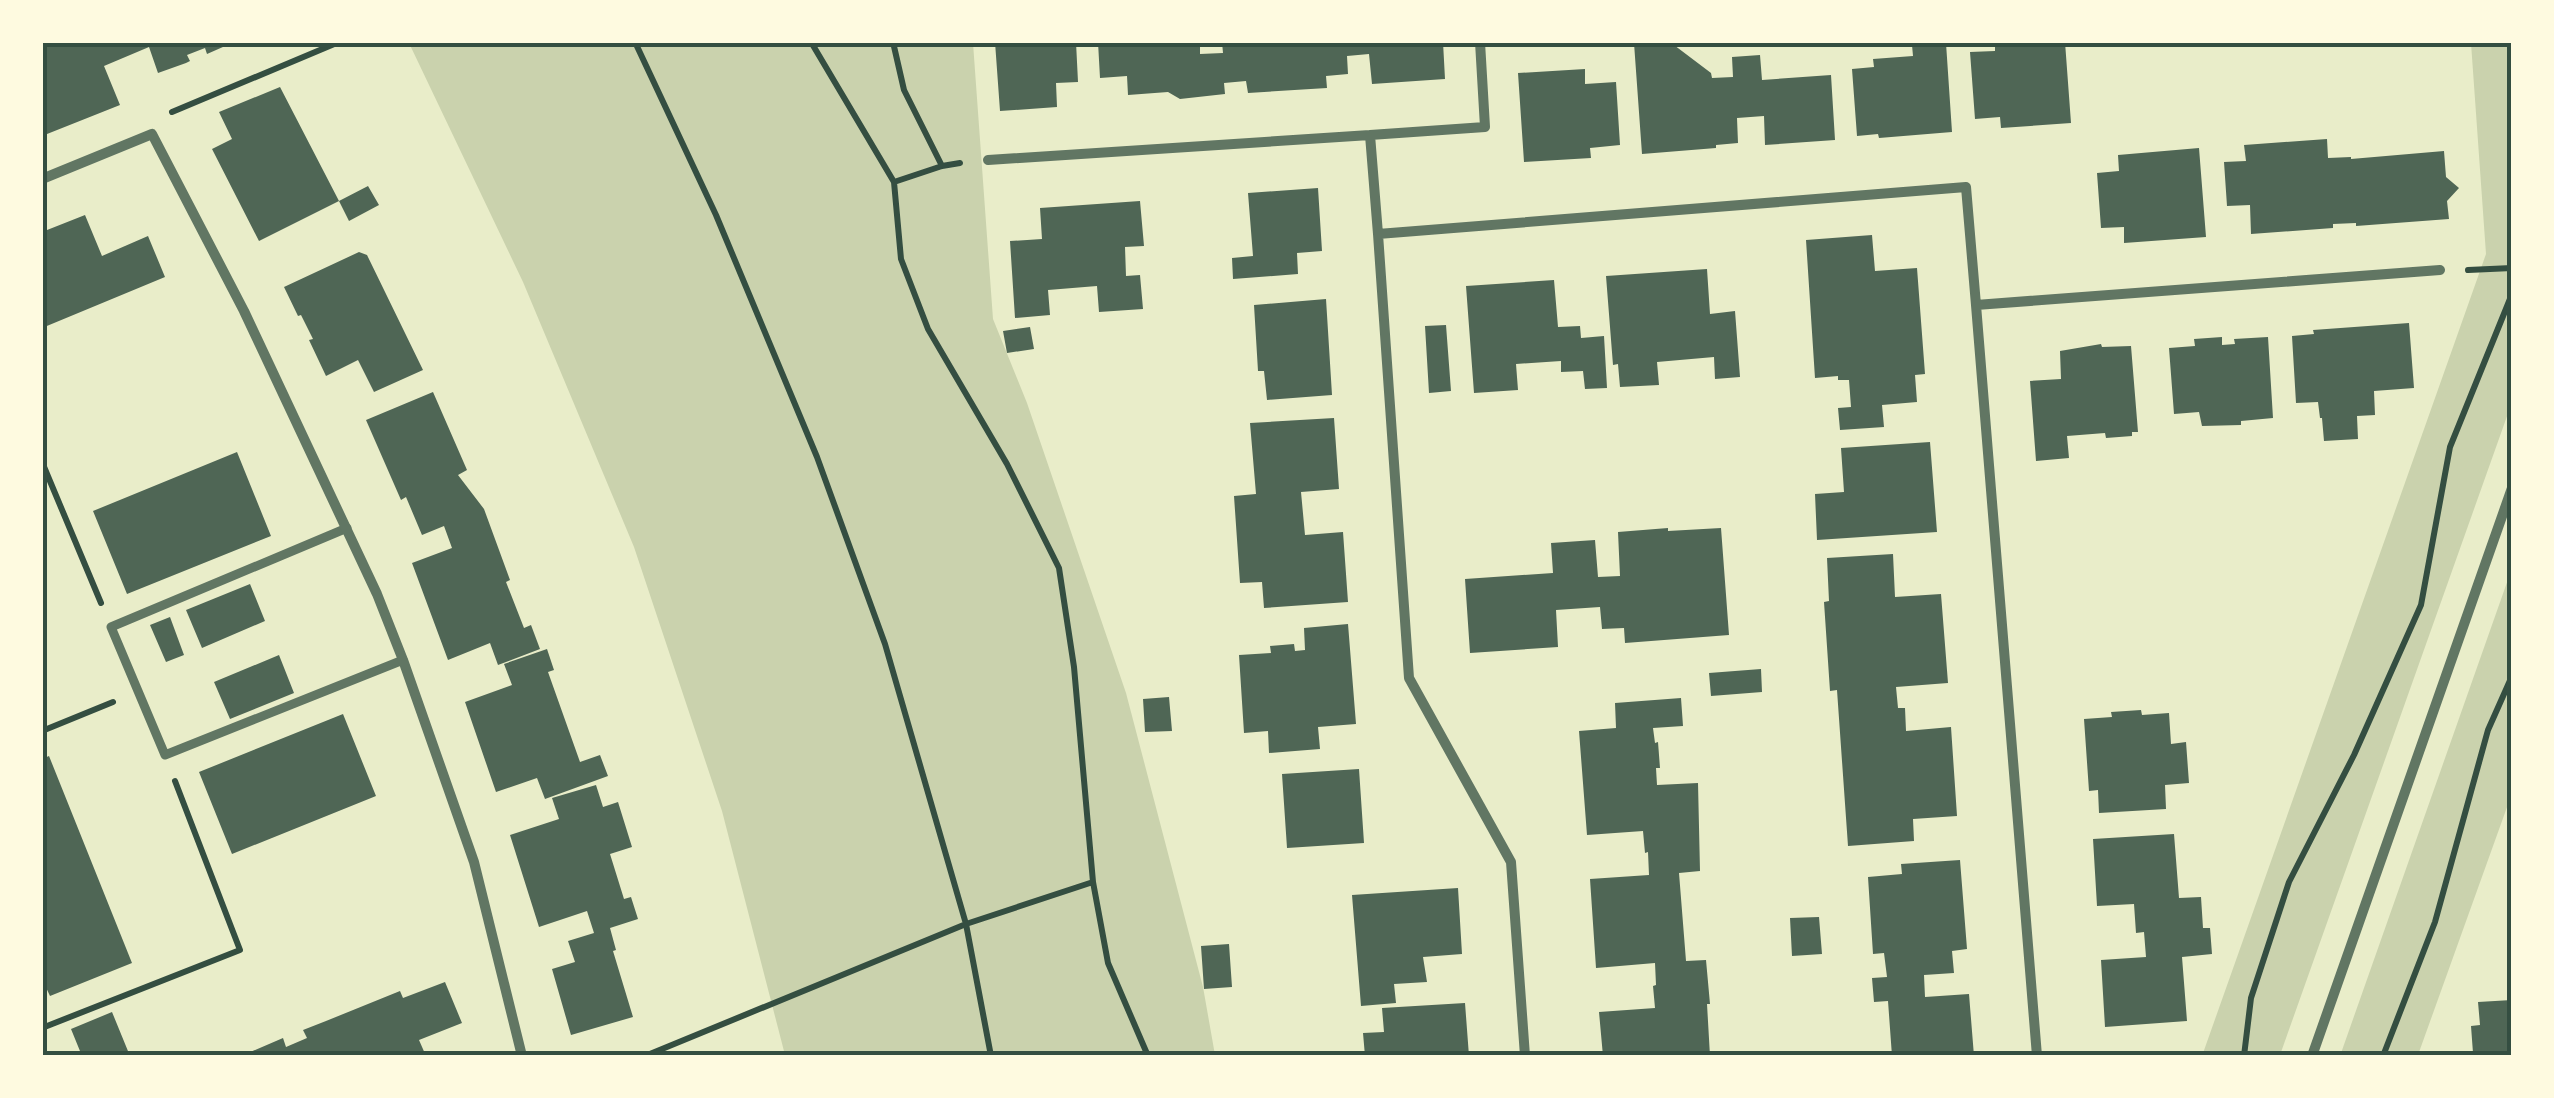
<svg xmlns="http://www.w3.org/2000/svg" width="2554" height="1098" font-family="'DejaVu Sans',sans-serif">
<rect width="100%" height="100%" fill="#e9edc9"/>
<path fill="#cad2ad" d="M409 43H973L993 319 1027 403 1126 693 1203 987 1215 1055H785L722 811 634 547 523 282Z
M2471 43H2511V405L2280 1055 2202 1056 2486 254Z
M2511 571V796L2418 1055 2340 1056Z"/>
<path fill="#4f6655" d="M56 42H232V43L207 54 205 48 187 55 190 61 186 63 158 73 149 47 104 66 120 105 42 136V48Z
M995 42H1076L1078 82 1056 83 1057 107 1000 111Z
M1098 42H1200V54L1223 53 1222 42H1443L1445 79 1372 84 1369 54 1347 56 1348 74 1326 76 1327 88 1248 93 1246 81 1224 83 1225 94 1180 99 1168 92 1128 95 1127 76 1100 78Z
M1670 42 1711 73 1712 78 1733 77 1732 57 1760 55 1762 80 1831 75 1835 140 1765 145 1764 116 1737 118 1738 143 1716 145V148L1642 154 1634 43Z
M1995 42H2065L2071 123 2001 128 2000 117 1975 119 1970 52 1995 51Z
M1946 43 1952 132 1879 138 1878 134 1857 136 1852 69 1874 67 1873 59 1913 56 1912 45Z
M1585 69V84L1616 82 1620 145 1590 148 1591 158 1524 162 1518 73Z
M280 87 339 201 259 241 212 149 232 139 219 112Z
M2327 139 2328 158 2351 157V159L2444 151 2446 177 2459 188 2447 201 2449 219 2356 226V223L2333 224V228L2251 234 2250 205 2227 206 2224 162 2246 161 2244 145Z
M2199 148 2206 237 2124 243V227L2101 228 2097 173 2119 171 2118 155Z
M368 186 379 205 349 221 339 201Z
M1318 188 1322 251 1297 253 1298 274 1233 279 1232 258 1253 256 1248 193Z
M1140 201 1144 246 1125 247 1126 276 1140 275 1143 309 1099 312 1097 286 1048 290 1050 315 1015 318 1010 241 1042 239 1040 208Z
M85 215 102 256 148 236 165 277 42 328V232Z
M1872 235 1875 271 1917 268 1925 374 1915 375 1917 402 1882 405 1884 427 1840 430 1838 408 1851 407 1849 380H1838V376L1815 378 1806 240Z
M359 252 367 255 423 370 374 392 358 360 326 376 309 340 313 339 301 315 298 316 284 287Z
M1707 269 1710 314 1735 311 1740 377 1715 379 1714 357 1657 362 1659 385 1620 387 1618 364 1613 365 1606 276Z
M1554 280 1558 327 1580 326 1581 338 1604 336 1607 388 1585 389 1583 371 1561 372V361L1516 364 1518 390 1474 393 1466 286Z
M1326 299 1332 395 1267 400 1264 371H1258L1254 305Z
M2409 323 2414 388 2374 391 2375 415 2357 416 2358 439 2324 441 2322 418H2320L2318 402 2296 403 2292 336 2314 334 2313 330Z
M1446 325 1451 391 1429 393 1425 326Z
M1030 327 1034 349 1007 353 1003 331Z
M2222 337V345L2235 344 2234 339 2268 337 2273 418 2241 421V425L2202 426 2199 412 2174 414 2169 348 2195 346 2194 339Z
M2101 344 2102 347 2131 346 2138 432H2132V436L2106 438 2105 433 2067 436 2069 458 2036 461 2030 381 2061 379 2060 351Z
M433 392 467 470 458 475 484 509 510 580 506 582 524 628 531 625 540 649 498 665 490 643 448 660 412 563 452 548 444 526 422 535 406 497 401 500 366 420Z
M1334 418 1339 489 1301 492 1305 535 1343 532 1348 602 1264 608 1262 582 1240 583 1234 496 1256 494 1250 423Z
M1930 442 1937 532 1817 540 1815 494 1844 492 1841 448Z
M237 452 271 536 127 594 93 511Z
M1668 528V531L1721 528 1729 635 1625 643 1624 628 1602 629 1600 607 1556 610 1558 647 1470 653 1465 579 1553 573 1551 543 1595 540 1598 577 1620 576 1618 532Z
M1893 554 1895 597 1941 594 1948 683 1896 687 1898 708H1905L1906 731 1951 727 1957 816 1913 819 1914 841 1848 846 1837 690 1830 691 1824 602 1829 601 1827 558Z
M250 584 265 621 202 648 186 610Z
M170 617 184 655 166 662 150 625Z
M1348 624 1356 724 1318 727 1320 749 1269 753 1268 731 1244 733 1239 655 1271 653 1270 646 1294 644 1295 651 1305 650 1304 628Z
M547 649 554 670 548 672 580 762 600 755 608 776 545 799 537 778 496 792 465 702 512 685 504 664Z
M279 655 294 693 230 719 214 682Z
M1761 669 1762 692 1711 696 1709 673Z
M1169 697 1172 731 1145 732 1143 699Z
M1681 698 1683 726 1653 728 1655 743 1658 742 1660 768H1656L1657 785 1698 783 1700 871 1679 873 1686 961 1706 960 1710 1004H1707L1710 1056H1603L1599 1012 1655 1008 1653 986 1656 985 1655 963 1596 968 1590 879 1649 875 1648 852 1645 853 1643 831 1587 835 1579 731 1616 728 1615 703Z
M2141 710 2142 715 2169 713 2171 744 2186 742 2189 783 2165 785 2166 809 2099 813 2098 790 2089 791 2084 719 2112 717 2111 712Z
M343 714 376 796 232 854 199 772Z
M49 756 132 963 50 996 42 979V759Z
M1359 769 1364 843 1287 848 1282 774Z
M596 785 603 807 618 802 632 847 610 854 624 899 631 897 638 919 610 928 616 950 613 951 633 1017 571 1035 552 969 575 962 568 941 594 933 587 911 539 927 510 835 559 819 552 798Z
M2174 834 2179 898 2201 897 2203 928H2210L2212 954 2182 957 2187 1021 2105 1027 2101 960 2146 957 2144 932 2136 933 2134 904 2097 906 2093 839Z
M1960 860 1967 949 1952 951 1954 973 1924 975 1925 997 1969 994 1974 1056H1892L1888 1001 1874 1002 1872 978 1887 977 1884 953 1873 954 1868 877 1902 874 1901 864Z
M1458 888 1462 954 1423 957 1427 982 1394 984 1396 1003 1361 1006 1352 895Z
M1819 917 1822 954 1792 956 1790 918Z
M1229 944 1232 987 1204 989 1201 946Z
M445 982 462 1023 419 1040 426 1056H241L283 1038 286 1047 307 1038 303 1030 326 1021 400 991 403 998Z
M2512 1000V1056H2482V1052L2473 1053 2471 1026 2480 1025 2478 1002Z
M1465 1003 1469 1056H1365L1363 1033 1384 1032 1382 1008Z
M112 1012 130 1056H82L71 1029Z"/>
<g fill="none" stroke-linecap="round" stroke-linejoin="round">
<path stroke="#344e41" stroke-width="6" d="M635 42 716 215 817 457 885 644 966 924 991 1056
M893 42 904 90 942 166
M172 112 339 42
M894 182 942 166 960 163
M2468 270 2512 268
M42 462 101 603
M42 731 113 702
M1093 882 1108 963 1148 1056
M42 1028 240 950 175 781
M645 1056 966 924 1093 882 1074 667 1059 568 1007 464 928 329 901 259 894 182 811 42
M2244 1056 2251 998 2289 882 2354 755 2421 605 2450 447 2512 294
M2383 1056 2435 922 2488 730 2512 676"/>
<path stroke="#617663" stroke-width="9" d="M347 528 111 627 165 755 403 660"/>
<path stroke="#617663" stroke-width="10" d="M1370 135 1485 127 1480 42
M988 160 1370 135 1378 234 1966 187 1976 305 2440 270
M42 179 152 134 244 311 377 594 403 660 474 862 522 1056
M1378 234 1409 678 1511 862 1525 1056
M1976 305 2037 1056
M2312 1056 2512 488"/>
</g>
<rect width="2554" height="1098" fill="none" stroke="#fefae0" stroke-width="90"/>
<rect x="45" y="45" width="2464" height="1008" fill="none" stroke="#344e41" stroke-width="4"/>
</svg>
